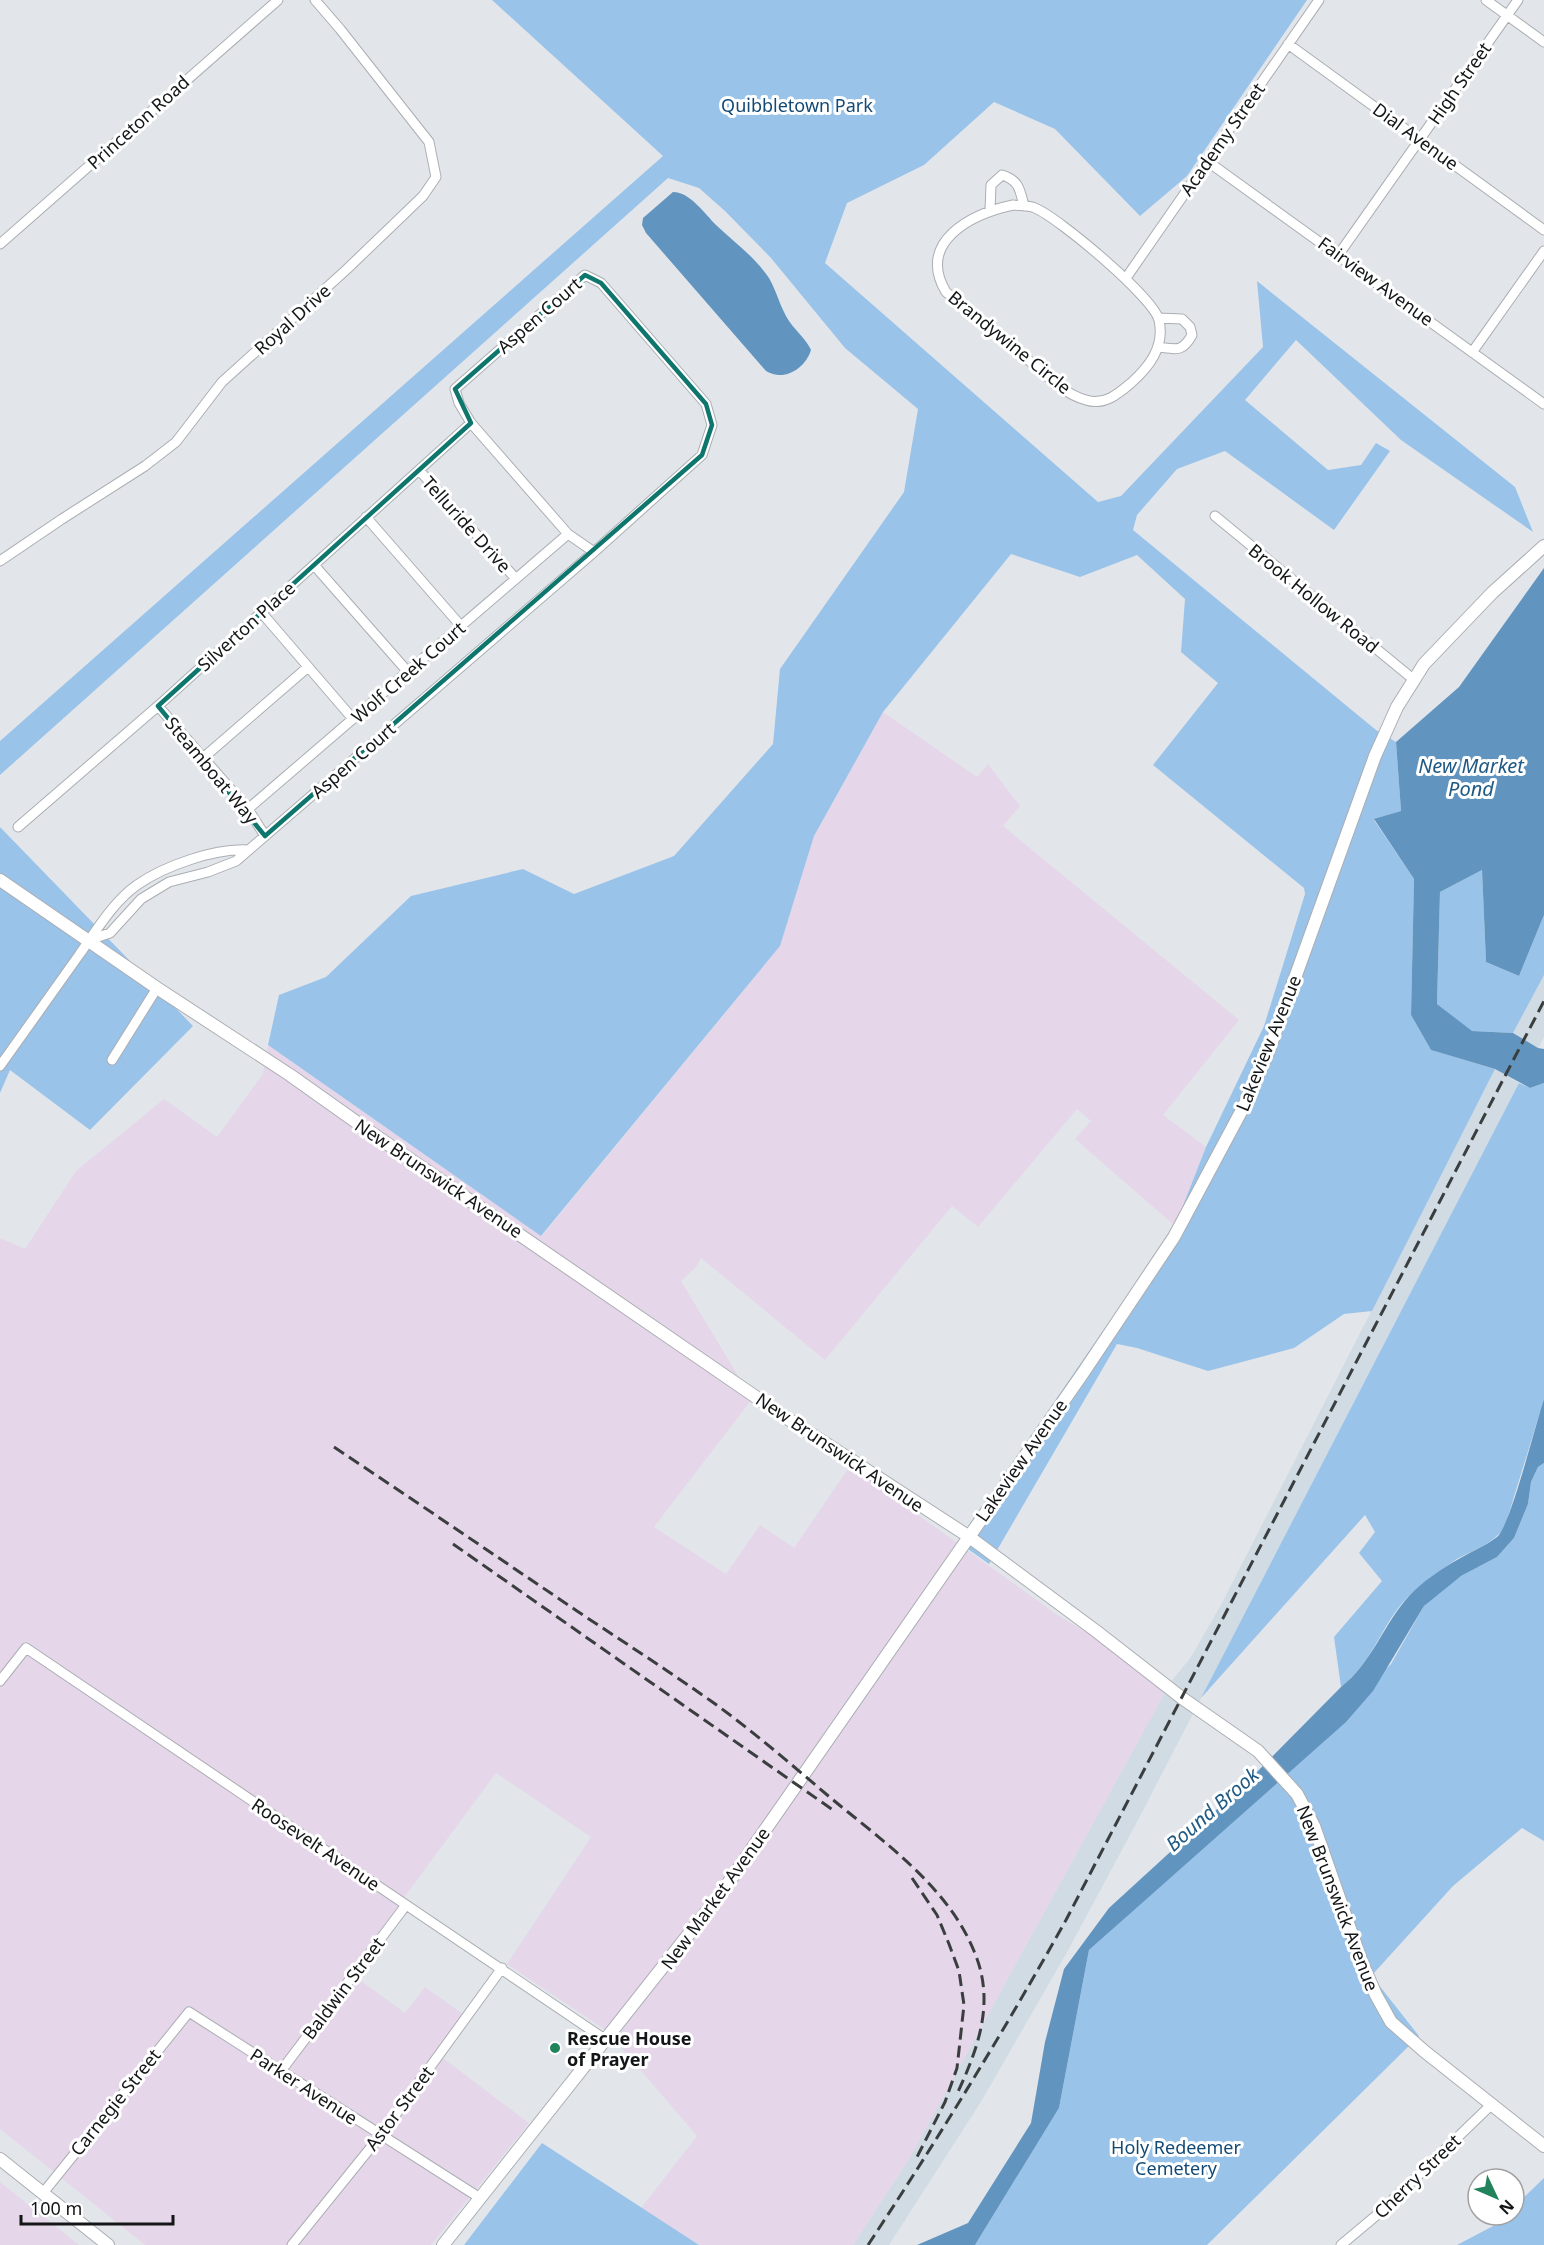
<svg xmlns="http://www.w3.org/2000/svg" width="1544" height="2245" font-family="'Noto Sans',sans-serif">
<rect width="100%" height="100%" fill="#e2e6eb"/>
<path fill="#d0dbe4" d="M1544 975V1037L1538 1049 1513 1033Z
M1495 1069 1519 1083 1137 1822 1066 1954 982 2100 889 2245H853L909 2159 1170 1683 1191 1657 1221 1605Z"/>
<path fill="#e5d6e9" d="M883 712 977 777 988 764 1020 806 1003 826 1239 1020 1163 1115 1206 1147 1175 1226 1075 1139 1091 1121 1077 1109 978 1227 952 1206 825 1360 701 1258 696 1267 681 1281 752 1399 654 1527 726 1574 760 1525 794 1548 850 1466 1056 1614 1170 1683 909 2159 853 2245H699L641 2208 697 2136 607 2031 507 1964 591 1837 496 1773 349 1972 405 2013 425 1987 467 2017 439 2055 529 2123 431 2245H145L0 2129V1238L25 1249 76 1171 164 1099 217 1137 263 1074 268 1045 542 1236 780 946 814 836Z
M0 2182 79 2245H0Z"/>
<path fill="#9ac3ea" d="M492 0H1307L1187 176 1140 216 1055 129 994 102 924 165 847 203 825 263 1098 502 1121 496 1263 347 1257 281 1515 487 1533 532 1401 440 1296 340 1245 400 1328 470 1361 465 1376 443 1390 451 1334 530 1225 451 1177 469 1137 515 1133 530 1376 730 1396 742 1401 811 1374 820 1414 879 1411 1015 1431 1050 1495 1069 1372 1311 1344 1314 1294 1348 1208 1371 1137 1348 1117 1344 989 1564 958 1542 1175 1226 1206 1147 1264 1026 1305 894 1304 888 1153 765 1218 683 1181 652 1185 599 1137 555 1080 577 1011 554 883 712 814 836 780 946 541 1236 268 1045 279 995 326 977 411 896 523 869 574 894 674 856 773 744 780 669 904 492 918 409 845 348 771 258 725 211 699 188 668 178 0 775V741L663 156Z
M0 827 193 1026 90 1130 10 1070 0 1093Z
M1482 870 1486 962 1519 976 1544 915V975L1513 1033 1471 1031 1437 1004 1440 892Z
M1519 1083 1530 1088 1544 1083V1399L1505 1526C1494 1544 1475 1549 1457 1559 1442 1569 1426 1580 1413 1592 1382 1619 1376 1660 1341 1687L1334 1637 1382 1581 1359 1553 1375 1532 1365 1515 1201 1698Z
M1544 1463V1841L1522 1828 1453 1886 1373 1974 1378 1984 1419 2036 1207 2245H975L1059 2108 1089 1950 1179 1869 1391 1664 1424 1606 1436 1594 1461 1576 1497 1557 1514 1538 1528 1504 1531 1482 1538 1467Z
M542 2143 699 2245H464Z
M1544 2178V2245H1457L1495 2225 1506 2215H1514V2207Z"/>
<path fill="#6195bf" d="M673 192C690 192 705 214 716 225 735 243 754 256 769 278 777 292 780 307 789 321 796 331 806 339 811 350 805 369 784 382 766 371L646 233 642 225 643 218Z
M1544 568V915L1519 976 1486 962 1482 870 1440 892 1437 1004 1472 1031 1513 1033 1538 1048 1544 1049V1083L1530 1088 1495 1069 1431 1050 1411 1015 1414 879 1374 819 1401 811 1396 742 1459 687Z
M1544 1399V1463L1538 1467 1531 1482 1528 1504 1514 1538 1497 1557 1461 1576 1424 1606 1373 1691 1346 1722 1089 1950 1059 2108 975 2245H917L968 2223 1031 2123 1045 2042 1064 1969 1109 1908 1250 1779 1341 1687C1372 1663 1383 1625 1409 1596 1422 1582 1441 1569 1457 1560 1470 1552 1484 1547 1497 1537 1510 1527 1536 1423 1544 1399Z"/>
<g fill="none" stroke-linecap="round" stroke-linejoin="round">
<defs>
<path id="street" d="M1486 0 1544 42
M1288 44 1544 230
M1207 161 1544 404
M1013 205C1020 206 1028 205 1035 208 1059 218 1153 297 1159 320 1165 347 1149 367 1131 383 1118 394 1104 406 1086 400 1063 394 1044 373 1027 359 1000 336 973 314 946 292 916 242 971 214 1013 205Z
M990 210 991 185 1002 175C1019 180 1020 190 1024 206
M0 244 278 0
M1339 254 1518 0
M1126 278 1319 0
M1158 347C1176 349 1182 353 1192 335L1190 327 1182 319 1158 318
M1473 351 1544 251
M419 470 516 579
M1215 516 1413 679
M366 517 461 626
M0 561 62 519 145 466 176 442 222 382 346 270 423 196 436 177 429 142 340 29 315 0
M314 565 408 672
M261 612 353 719
M158 706 248 809 265 836
M203 758 308 667
M248 809 568 534
M18 827 158 706 471 423
M89 940 110 933 141 899 169 882 208 872 236 861 594 552 702 455 712 425 706 404 601 283 585 275 455 389 459 403 471 423 568 534 594 552
M112 1060 157 988
M0 1066C26 1029 53 992 79 955 96 931 113 902 137 885 164 866 215 848 248 850
M0 1681 26 1648 606 2040
M281 2071 406 1905
M43 2193 189 2012 480 2198
M292 2245 380 2136 502 1968
M1341 2245 1378 2214 1491 2105"/>
<path id="secondary" d="M0 880 157 988 290 1075 376 1136 782 1415 968 1536 1096 1631 1182 1698 1258 1751 1297 1794 1314 1826 1362 1963 1376 1995 1391 2022 1424 2051 1544 2146
M0 2159 108 2245
M443 2245 722 1892 1083 1373 1174 1237 1243 1108 1269 1050 1375 756 1397 707 1424 664 1492 593 1544 546"/>
</defs>
<use href="#street" stroke="#aaaeb2" stroke-width="11"/>
<use href="#secondary" stroke="#aaaeb2" stroke-width="14"/>
<use href="#street" stroke="#fff" stroke-width="9"/>
<use href="#secondary" stroke="#fff" stroke-width="12"/>
<path stroke="#3b3e3f" stroke-width="3" stroke-dasharray="12 6" stroke-linecap="butt" d="M334 1447C415 1501 496 1556 577 1611 622 1641 667 1670 711 1701 753 1731 793 1766 832 1799 884 1842 948 1887 974 1951 996 2002 978 2049 956 2096
M453 1544 833 1810
M912 1878 937 1915 949 1944 959 1971 964 2005 957 2068 945 2102 917 2157
M868 2245C938 2139 1004 2031 1066 1920L1544 1001"/>
</g>
<path fill="none" stroke="#0f766e" stroke-width="4.5" stroke-linejoin="round" d="M585 275 601 283 706 404 712 425 702 455 265 836 158 706 471 423 455 389Z"/>
<circle fill="#21825b" stroke="#fff" stroke-width="2" cx="555" cy="2048" r="6"/>
<g text-anchor="middle" dominant-baseline="central" stroke-width="6" stroke-linejoin="round" paint-order="stroke">
<g font-size="18" fill="#131516" stroke="#fff">
<text transform="translate(1459 83) rotate(-55)">High Street</text>
<text transform="translate(138 122) rotate(-42)">Princeton Road</text>
<text transform="translate(1416 136) rotate(36)">Dial Avenue</text>
<text transform="translate(1222 139) rotate(-55)">Academy Street</text>
<text transform="translate(1376 281) rotate(36)">Fairview Avenue</text>
<text transform="translate(539 315) rotate(-41)">Aspen Court</text>
<text transform="translate(292 319) rotate(-42)">Royal Drive</text>
<text transform="translate(1010 342) rotate(39)">Brandywine Circle</text>
<text transform="translate(467 524) rotate(48)">Telluride Drive</text>
<text transform="translate(1314 598) rotate(39)">Brook Hollow Road</text>
<text transform="translate(246 626) rotate(-42)">Silverton Place</text>
<text transform="translate(408 672) rotate(-41)">Wolf Creek Court</text>
<text transform="translate(353 760) rotate(-41)">Aspen Court</text>
<text transform="translate(212 770) rotate(50)">Steamboat Way</text>
<text transform="translate(1268 1043) rotate(-68)">Lakeview Avenue</text>
<text transform="translate(439 1178) rotate(34)">New Brunswick Avenue</text>
<text transform="translate(840 1452) rotate(34)">New Brunswick Avenue</text>
<text transform="translate(1021 1460) rotate(-55)">Lakeview Avenue</text>
<text transform="translate(316 1844) rotate(34)">Roosevelt Avenue</text>
<text transform="translate(715 1898) rotate(-54)">New Market Avenue</text>
<text transform="translate(1338 1898) rotate(69)">New Brunswick Avenue</text>
<text transform="translate(343 1988) rotate(-53)">Baldwin Street</text>
<text transform="translate(304 2086) rotate(33)">Parker Avenue</text>
<text transform="translate(115 2102) rotate(-51)">Carnegie Street</text>
<text transform="translate(399 2108) rotate(-53)">Astor Street</text>
<text transform="translate(1417 2176) rotate(-44)">Cherry Street</text>
</g>
<g font-size="18" fill="#134a75" stroke="#fff">
<text x="797" y="105">Quibbletown Park</text>
<text x="1176" y="2147">Holy Redeemer<tspan x="1176" dy="21">Cemetery</tspan></text>
</g>
<g font-size="18" font-weight="bold" fill="#131516" stroke="#fff" text-anchor="start">
<text x="567" y="2038">Rescue House<tspan x="567" dy="21">of Prayer</tspan></text>
</g>
<g font-size="20" font-style="italic" fill="#205a84" stroke="#fff">
<text x="1471" y="765">New Market<tspan x="1471" dy="23">Pond</tspan></text>
<text transform="translate(1212 1809) rotate(-41)">Bound Brook</text>
</g>
</g>
<g transform="translate(1496 2197) rotate(134)"><circle r="28" fill="#ffffff" stroke="#a1a1a2" stroke-width="1.5"/>
<path d="M0-4.5L10 22L0 15L-10 22Z" fill="#21825b"/>
<text y="-9" font-size="16" font-weight="bold" text-anchor="middle" fill="#131516">N</text>
</g>
<path d="M21 2215v9h152v-9" fill="none" stroke="#131516" stroke-width="3"/>
<text x="30" y="2215" font-size="18" fill="#131516" stroke="#ffffff" stroke-width="4.5" paint-order="stroke">100 m</text>
</svg>
